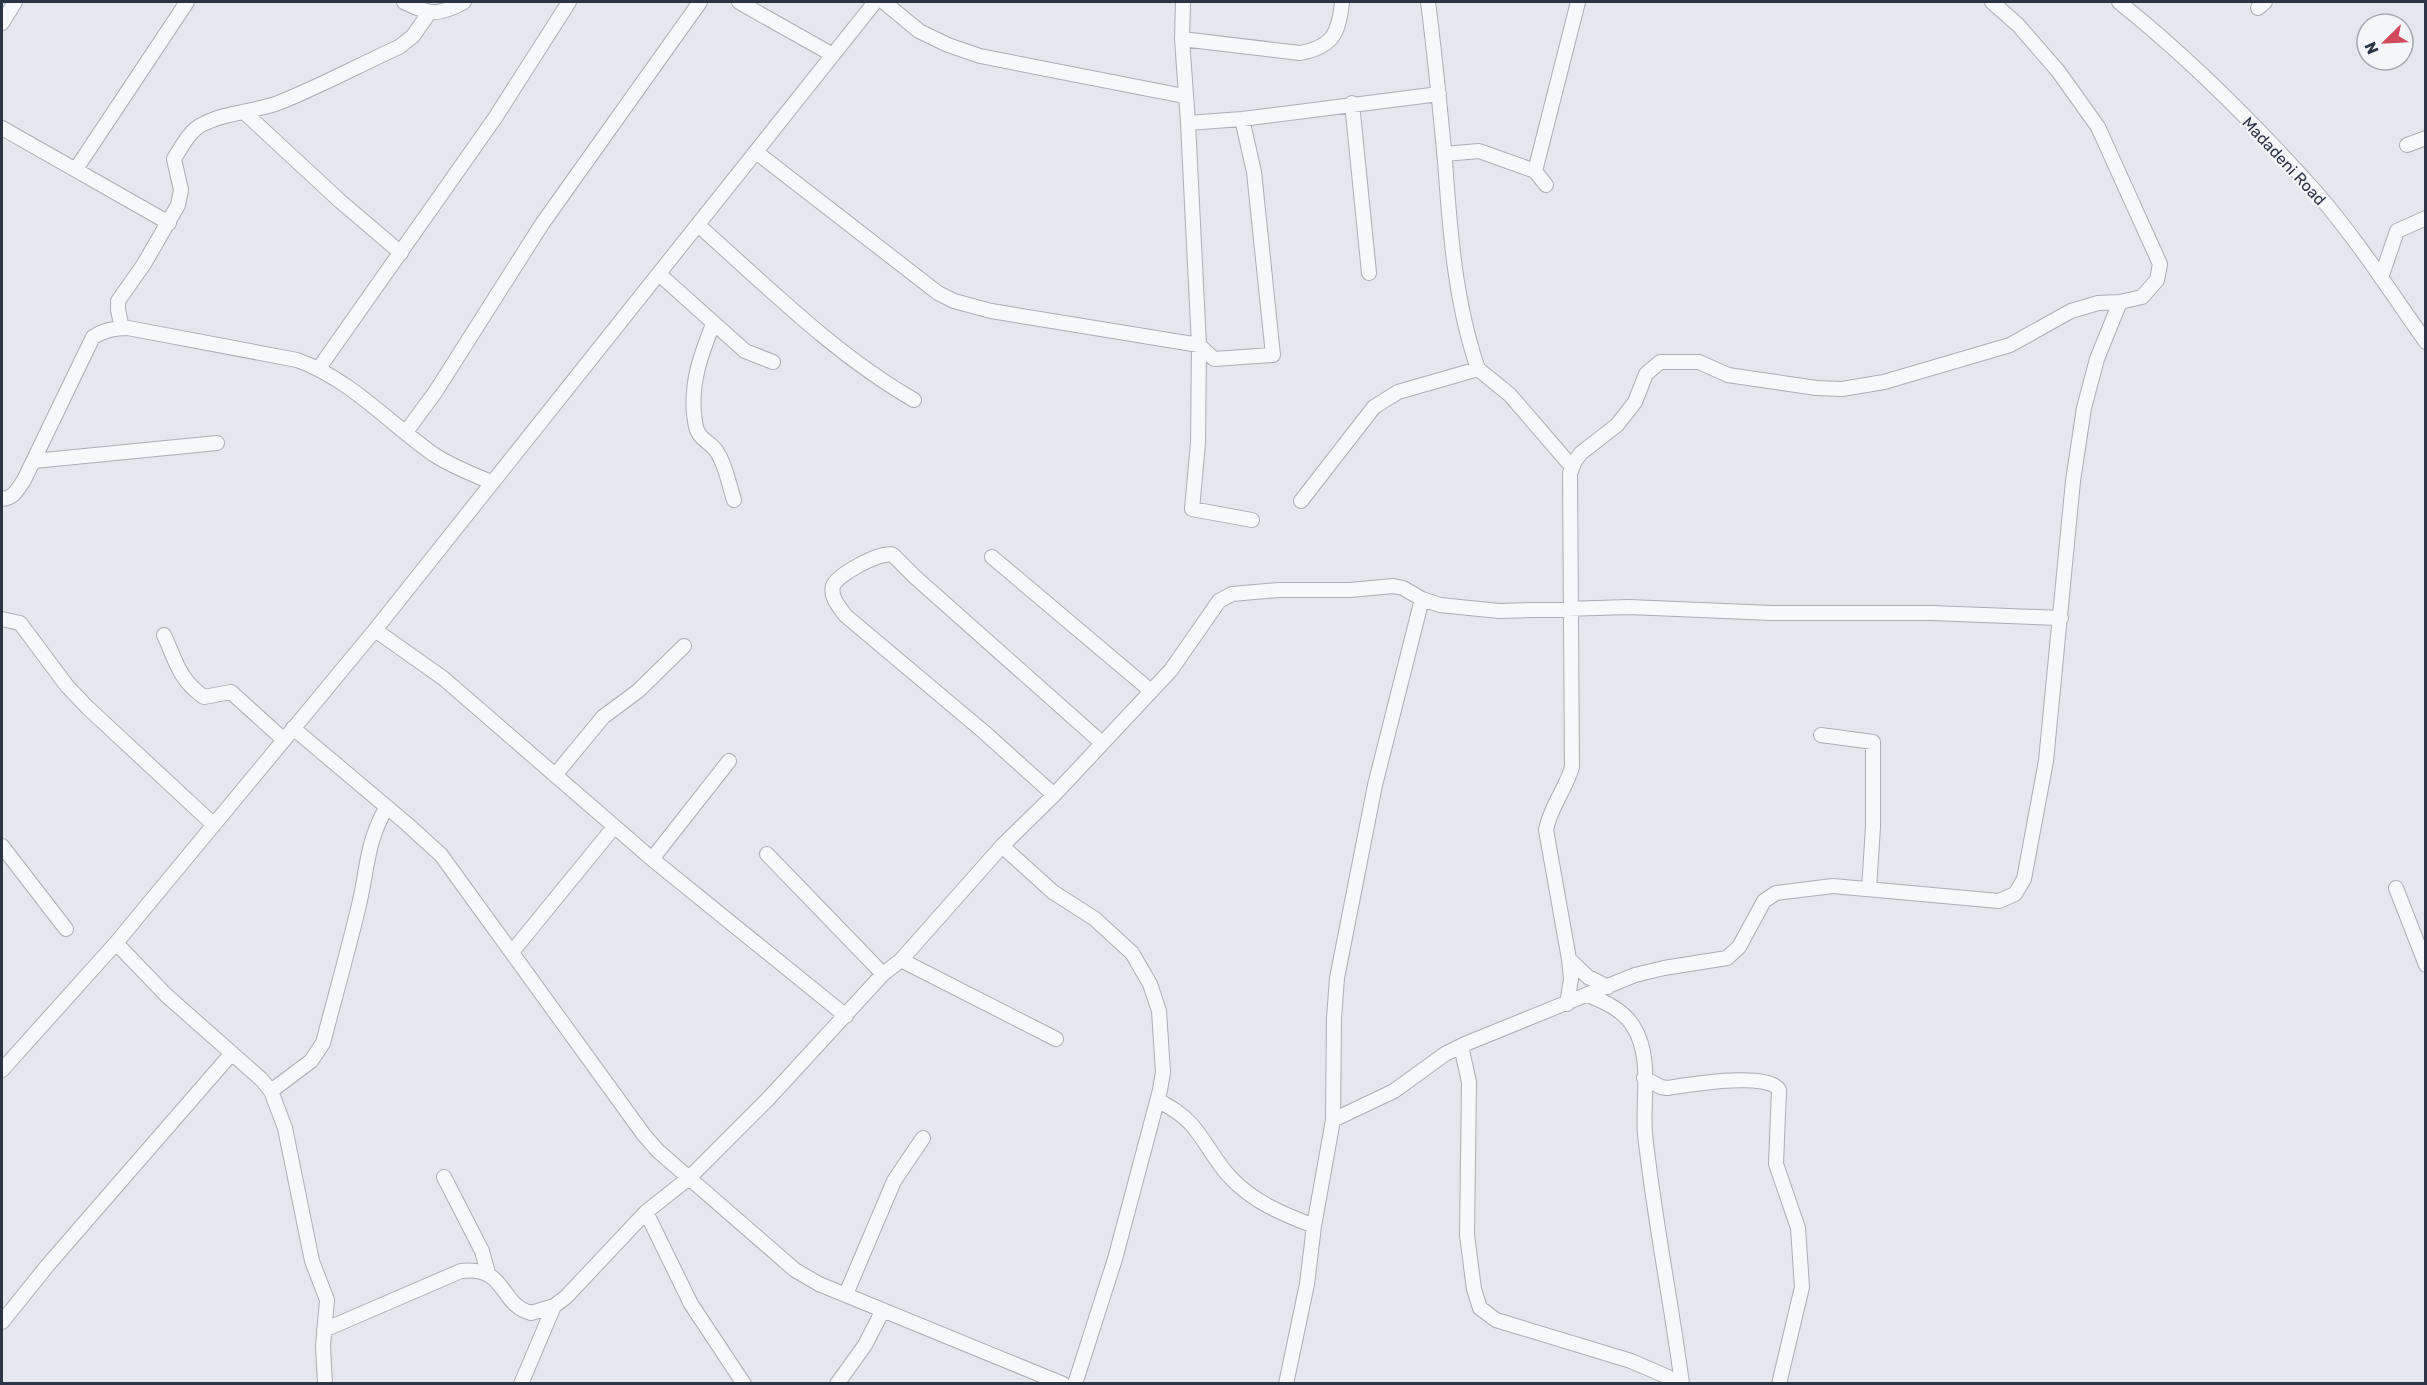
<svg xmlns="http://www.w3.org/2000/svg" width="2427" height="1385" font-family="Rubik,sans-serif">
<rect width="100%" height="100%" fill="#e4e7ec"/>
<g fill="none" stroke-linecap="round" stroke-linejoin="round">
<defs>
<path id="minor" d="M404 2C430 15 438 16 464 2
M739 2 833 55
M884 2 919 31 948 45 980 56 1184 96
M1183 2 1182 39 1188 123 1199 345 1198 443 1192 509 1252 520
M1428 2C1435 55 1440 108 1445 161 1450 232 1455 302 1478 369
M2119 2C2189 58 2255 124 2315 191 2356 238 2390 291 2426 342
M2258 8 2265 2
M2 23 15 2
M1182 39 1300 53C1332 47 1339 34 1342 2
M1352 103 1369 273
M245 113 340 201 401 253
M1188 123 1242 119 1439 94
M2 128 169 223
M2407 145 2426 138
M756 152 938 293 954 301 991 311 1199 345 1214 359 1273 355 1254 172 1242 119
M1444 154 1479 151 1535 171
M76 169 187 2
M1546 185 1535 171 1578 2
M698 225C767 286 834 354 914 400
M659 274 745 351 773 362
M2381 278 2397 231 2426 218
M713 324C701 355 691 381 694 414 695 420 695 427 698 432 702 441 712 443 717 452 726 465 729 485 734 500
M122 328 118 310V301L144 264 178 205 181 190 174 159C182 146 190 130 203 124 226 112 254 112 278 103 319 87 359 65 399 47L413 36 429 13
M319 368 495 118 569 2
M406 432 436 391 542 224 700 2
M34 461 217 443
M2 499C14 498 17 490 24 480L93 337C105 330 114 328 128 328L297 360C350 379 388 422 433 454 451 466 472 474 491 482
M1301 501 1374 407 1398 392 1478 369 1510 395 1572 467
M992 557 1151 691
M2 619 20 623 67 686 88 708 214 825
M375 630 443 678 652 859 846 1016
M164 635C176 661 179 680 204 697L231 692 284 740
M293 728 407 824 441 855 644 1135 658 1151 795 1270 819 1284 1063 1384
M1821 735 1873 742V827L1869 889
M556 774 603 717 638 691 684 646
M1054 795 984 732 846 616C839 607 830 597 833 586 836 575 883 550 893 555L915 577 1102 743
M2 846 66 929
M1002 846 1053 892 1095 919 1132 953 1150 984 1159 1011 1163 1072 1160 1090 1115 1259 1075 1384
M767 854 883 974
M652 859 729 761
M2396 888 2426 965
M116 943 166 995 261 1079 271 1091 285 1128 312 1261 327 1300 323 1346 325 1384
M512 952 614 827
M1569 959 1588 977 1608 987
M901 960 1056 1039
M1588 995C1605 1002 1623 1010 1633 1026 1653 1057 1642 1100 1645 1134 1654 1218 1671 1300 1682 1384
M1567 1004 1571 979 1569 959 1546 830C1550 807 1566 789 1572 767L1570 473 1575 461 1581 453 1617 425 1635 402 1646 374 1660 362H1699L1728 375 1816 388 1842 389 1884 382 2010 345 2071 311 2098 303 2120 302 2142 297 2157 280 2160 264 2098 127 2058 71 2018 25 1992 2
M1461 1046 1469 1082 1467 1235 1474 1289 1480 1308 1496 1320 1631 1361 1668 1377 1676 1384
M2 1070 116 943 375 630 875 2
M1644 1078 1661 1087 1667 1088C1687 1085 1769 1071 1779 1090L1776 1164 1798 1228 1802 1287 1779 1384
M271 1091 311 1061 323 1043C335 997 348 951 359 905 368 867 366 844 386 808
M1158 1100C1170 1107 1182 1114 1191 1124 1206 1141 1215 1161 1230 1177 1253 1202 1283 1214 1314 1226
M1333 1120 1394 1091 1445 1054 1465 1044 1635 975 1664 968 1727 958 1739 947 1764 901 1776 893 1833 886 1999 901 2015 894 2024 879 2046 761 2073 481 2084 408 2097 359 2120 302
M444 1177 482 1251 488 1273
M646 1212 691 1304 744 1384
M846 1294 894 1181 923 1138
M2 1322 47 1266 232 1053
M324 1330 461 1271C508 1266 498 1304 531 1313L554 1306 566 1297 646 1212 689 1178 769 1098 883 974 901 960 1002 846 1054 795 1171 670 1219 601 1232 594 1278 590H1350L1393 586 1403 588 1422 599 1440 605 1499 611 1629 607 1772 613H1932L2061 618
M521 1384 554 1306
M837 1384 865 1345 883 1310
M1286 1384 1307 1284 1314 1226 1333 1120 1334 1018 1337 978 1375 785 1422 599"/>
</defs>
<use href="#minor" stroke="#a9aeb7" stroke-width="16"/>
<use href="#minor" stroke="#f7f8fa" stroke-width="14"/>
</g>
<g text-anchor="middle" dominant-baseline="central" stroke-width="4.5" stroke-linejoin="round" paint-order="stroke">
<g font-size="16" fill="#2b3445" stroke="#f4f6f9">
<text transform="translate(2284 161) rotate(47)">Madadeni Road</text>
</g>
</g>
<rect width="2427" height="1385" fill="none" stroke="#2b3445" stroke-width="6"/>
<g transform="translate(2385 42) rotate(246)"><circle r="28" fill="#f4f6f9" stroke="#a4a8b1" stroke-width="1.5"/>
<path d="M0-4.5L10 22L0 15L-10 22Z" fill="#d1495b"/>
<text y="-9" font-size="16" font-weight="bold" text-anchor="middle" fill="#2b3445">N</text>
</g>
</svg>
